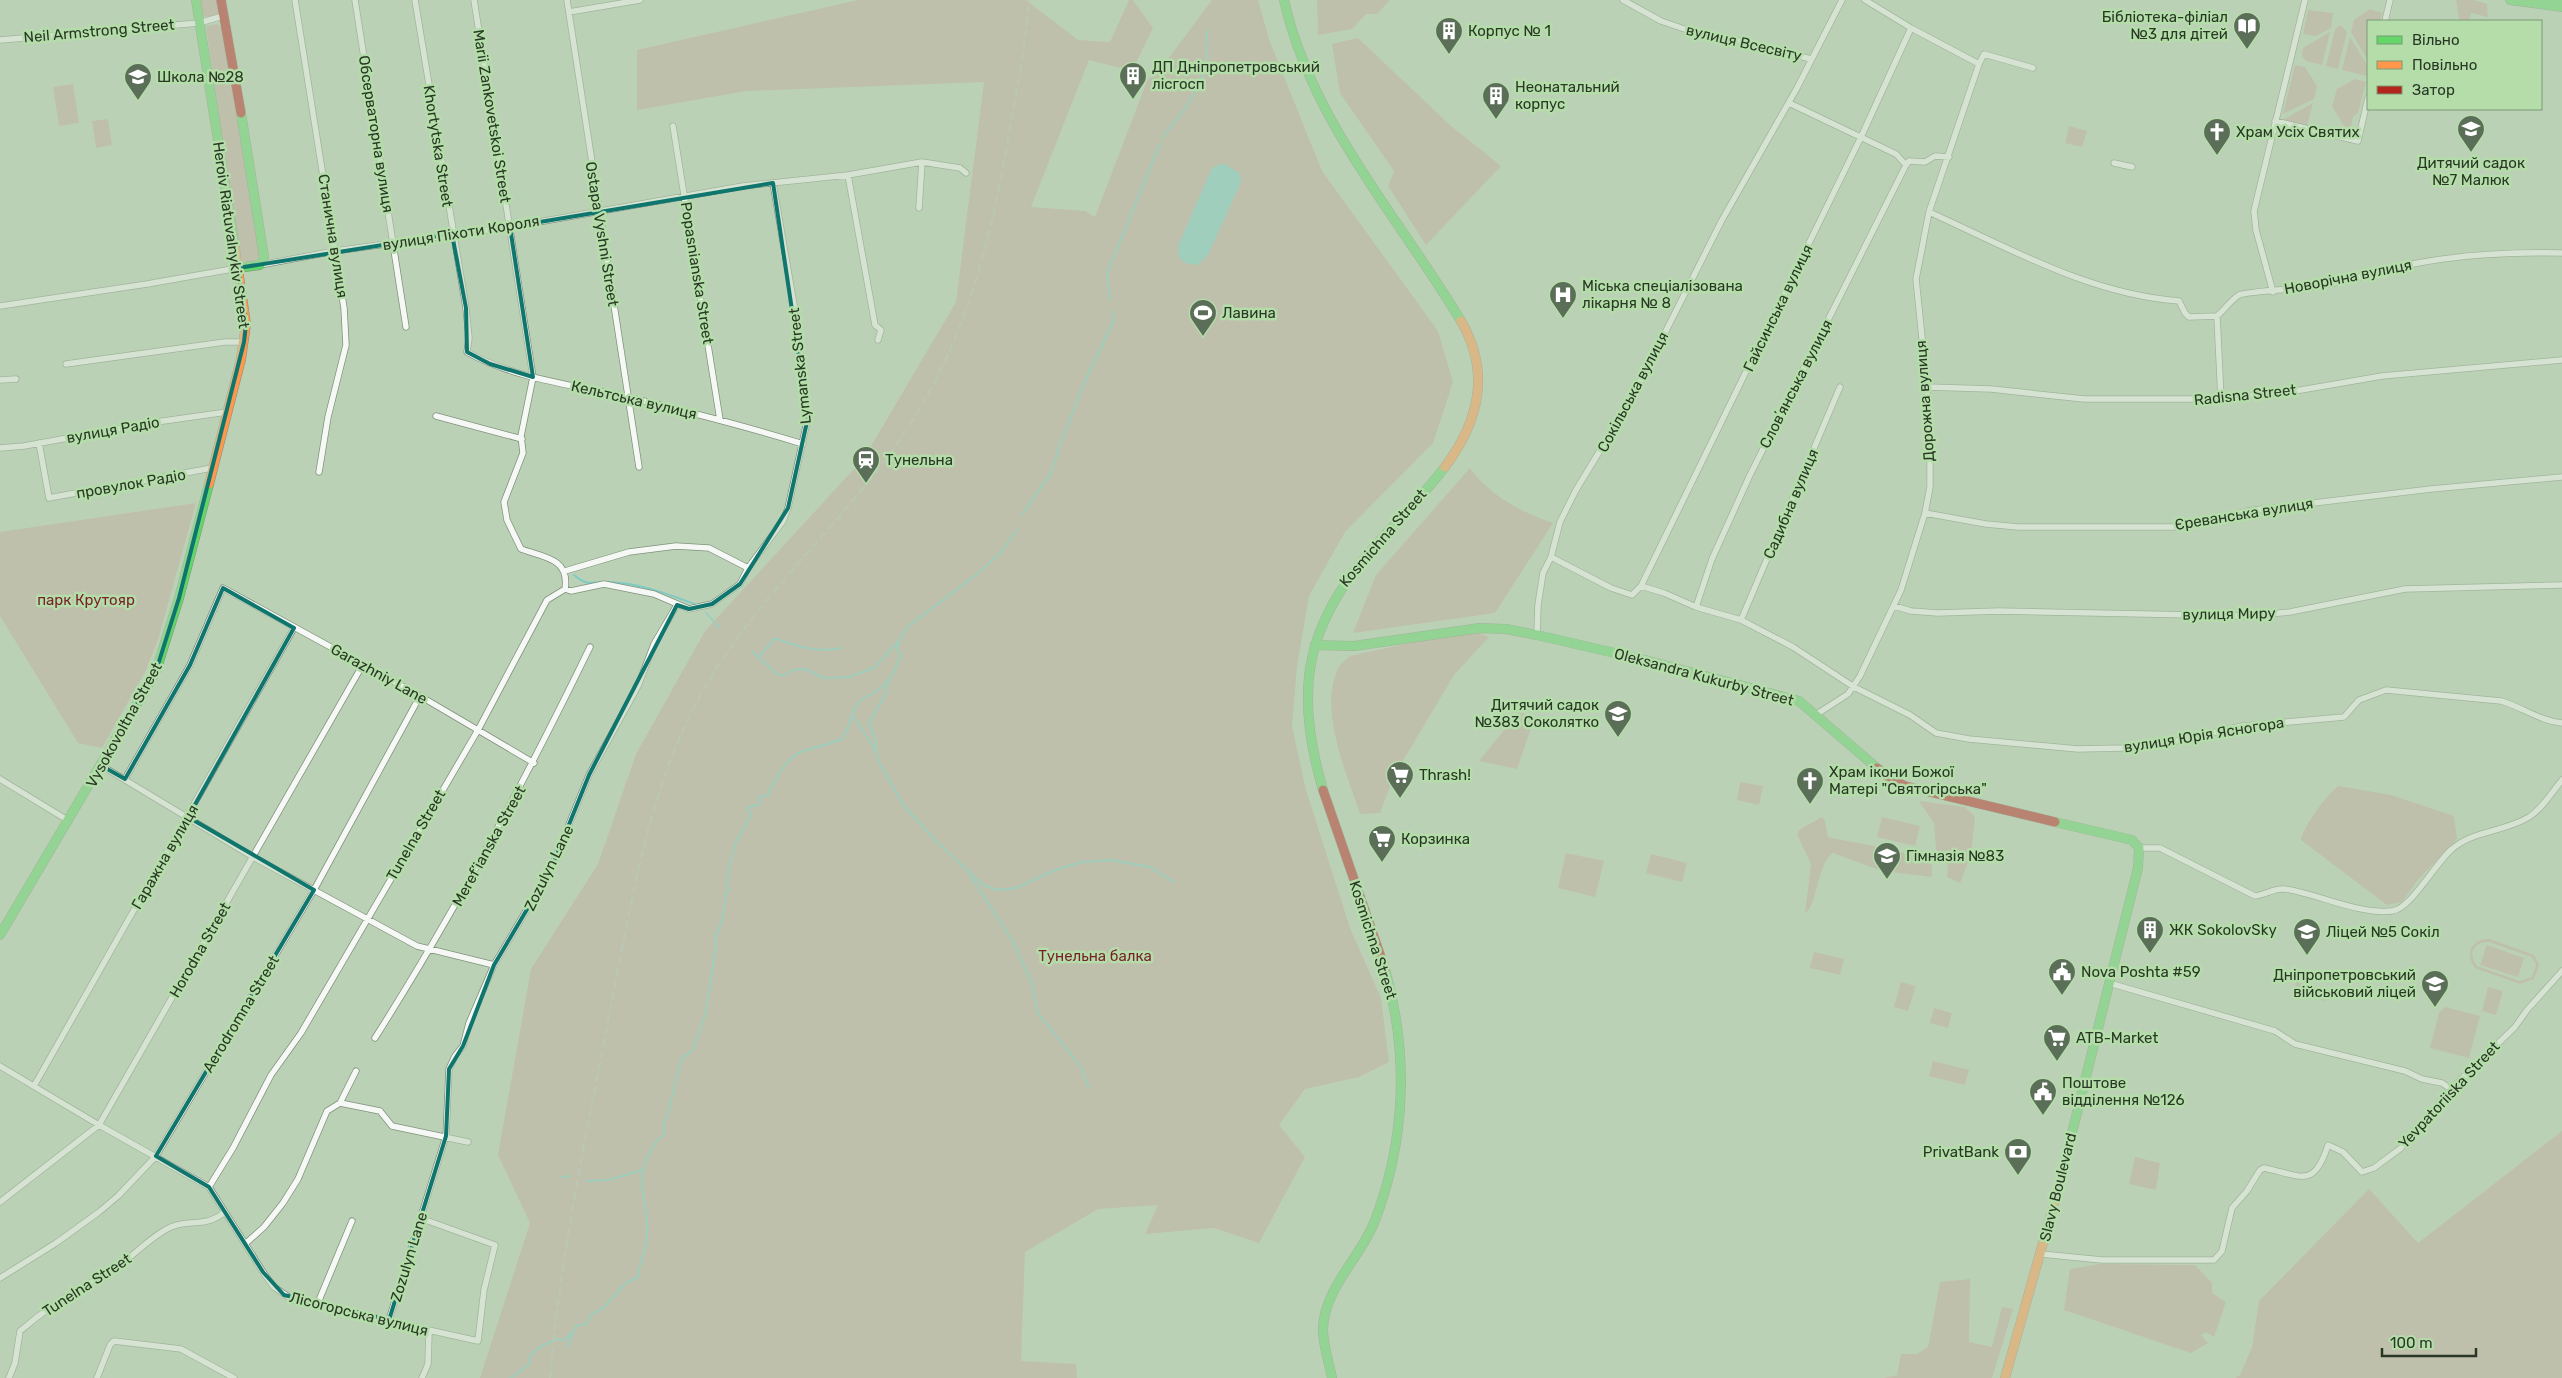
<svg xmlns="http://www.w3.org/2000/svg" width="2562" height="1378" font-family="Rubik,sans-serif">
<rect width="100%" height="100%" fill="#bbd1b6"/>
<path fill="#c2aa9e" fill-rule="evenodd" d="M199 0H218V15L206 17 203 14Z
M858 0H1026L1078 40 1110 42 1129 0H1133L1153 28 1132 71 1089 60 1031 207 1085 211 1095 217 1147 81 1165 63 1212 0H1258L1269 39 1322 171 1438 331 1453 382 1433 443 1345 532 1309 596 1297 667 1292 726 1306 790 1350 928 1381 998 1389 1062 1359 1077 1305 1089 1279 1125 1305 1157 1259 1243 1214 1228 1145 1234 1158 1205 1098 1209 1025 1252 1021 1361 1076 1364 1077 1378H480L530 1223 498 1155 531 969 598 864 636 754 705 631 864 458 956 302 984 82 746 91 637 110V50Z
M1317 0H1390L1377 14H1366L1352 29 1318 35Z
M2456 0H2474L2487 4 2488 17 2471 13 2469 21 2459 20Z
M2370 9 2382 13 2380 21H2368V61L2351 32 2354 20Z
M2308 10 2333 13 2331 28 2316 36 2303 34Z
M217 24 222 29 259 248V256L255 261 244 263 239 256 206 26Z
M2341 25 2347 32 2338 69 2326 66 2335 29Z
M2330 32 2322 65 2306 61 2302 56 2303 48Z
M2350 37 2368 66 2367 76 2342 70Z
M1358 38 1450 125 1501 166 1426 245 1388 186 1394 171 1340 93 1332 44Z
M2295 65 2305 67 2317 86 2314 99 2283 114Z
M2355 79 2366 82 2358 113 2353 117 2350 131H2347L2332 106 2337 89Z
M73 84 79 123 59 126 53 87Z
M2313 103 2307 126 2284 120V119Z
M108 119 112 145 96 148 92 121Z
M2069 126 2087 131 2082 147 2065 143Z
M1470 468C1490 496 1521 512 1553 523L1495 613 1353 633 1376 575Z
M196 503 158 640 145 672 102 748 78 743 0 616V532Z
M1470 630 1489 637 1454 675 1394 776 1380 813 1360 814C1347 774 1317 707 1339 667 1341 663 1347 659 1350 656Z
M1519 712 1535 717 1517 769 1479 761Z
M1740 782 1763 786 1759 805 1737 800Z
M2339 786 2391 795 2454 816 2457 839 2417 881 2402 902 2387 905 2301 840C2303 827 2328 792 2339 786Z
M1919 801 1965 807 1975 817 1971 854 1960 883 1947 877 1948 865 1936 849 1934 823Z
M1822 817 1825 821 1828 837C1856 844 1909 849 1932 865V877L1882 871 1833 853C1817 864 1817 907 1805 913L1811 864 1797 834 1799 830Z
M1882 817 1920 826 1915 846 1877 837Z
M1566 853 1604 861 1595 897 1558 888Z
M1651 854 1687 863 1682 882 1646 873Z
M2490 939 2534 955 2539 965 2534 979 2520 984 2475 968C2464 954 2472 938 2490 939ZM2489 942 2532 957 2536 965 2532 977 2520 981 2477 966C2467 954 2474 941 2489 942Z
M2487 945 2524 958 2518 977 2480 965Z
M1814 952 1844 959 1840 975 1810 968Z
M1901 982 1916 986 1908 1011 1894 1007Z
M2296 982 2329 990 2326 1001 2294 993Z
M2488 987 2503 991 2496 1015 2482 1011Z
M2445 1007 2480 1016 2469 1058 2430 1048 2439 1013Z
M1934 1008 1952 1013 1948 1028 1930 1023Z
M1933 1061 1969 1070 1965 1085 1929 1076Z
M2562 1131V1378H2235L2240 1375 2252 1347 2259 1301 2369 1189 2418 1243Z
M2135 1157 2160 1163 2156 1190 2129 1184Z
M2100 1264 2195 1265 2212 1283V1293L2226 1302 2214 1337 2206 1332 2201 1335 2208 1343 2191 1353 2064 1310 2070 1269Z
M1970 1279 1969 1342 1992 1347 2002 1307 2013 1309 1992 1378H1883L1897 1375 1901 1354H1917L1928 1347 1940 1282Z"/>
<path fill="#7ecbc6" d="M1223 163 1239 173 1241 182 1208 255 1198 265 1185 263 1178 256 1179 244 1212 168Z"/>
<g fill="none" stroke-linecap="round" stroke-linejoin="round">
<path stroke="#7ecbc6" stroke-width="2" d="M1162 138C1178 118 1198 94 1205 69 1209 56 1204 43 1208 30
M1110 300 1107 273 1160 144
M1022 515 1051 473 1061 442 1085 381 1113 322 1114 311
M574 575C584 583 587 584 601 582
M605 582C637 582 668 594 697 605
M706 613 720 628
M752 651 778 675H785L794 670 805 669 823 678 849 677 874 668 898 642
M759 657 774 639H777C799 647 818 653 841 648
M853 716 873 746 880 764 904 806 934 839 983 885 998 890 1016 888 1055 870 1082 862 1111 860 1150 867 1174 882
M876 751V740L869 723 885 695 889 681
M971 877 1012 940 1032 983 1037 1012 1081 1067 1089 1088
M562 1177 570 1176
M587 1181 609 1180 642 1170
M567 1347 573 1333
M511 1378 529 1364 531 1355 538 1348 556 1339 564 1340 575 1330 576 1326 586 1324 592 1314 603 1308 626 1283 638 1277C639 1262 646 1250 647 1235 650 1206 633 1182 649 1155 654 1146 654 1141 664 1135V1122L667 1117 681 1059 693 1050 706 1012 716 945 715 937 722 921 726 892 729 890 726 882 735 844 751 815 747 808 760 804 759 797 768 795C774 781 786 758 801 752 814 747 829 745 842 739 851 728 850 710 860 701 865 696 872 694 877 691 891 681 895 669 901 656L897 647 904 632 911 624 976 575 1001 552 1017 530"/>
<defs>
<path id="street" d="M295 0 344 308 346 345 328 417 319 472
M355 0 406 327
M415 0 466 308 469 338 467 352C515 379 574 385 627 397 686 411 745 426 803 444
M474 0 533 377 521 436 523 453 504 502 507 520 521 549C543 557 570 558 565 589
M567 0 639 467
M1623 0 1661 21 1696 33 1736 40 1811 59
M1865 0 1911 28 1979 64
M569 12 640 0
M2385 21 2390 0
M0 40 199 23 223 16
M1789 103 1896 154 1906 165
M2275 121 2358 141 2368 98
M673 126 720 420
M2114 163 2132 167
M848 175 875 325 881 330 878 340
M919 208 922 162
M1929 212C2011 249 2089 294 2179 301L2185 313 2189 317 2217 316C2224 310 2231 300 2239 295 2247 291 2300 289 2314 287 2349 281 2383 270 2418 263 2466 254 2513 252 2562 253
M260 265 335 251 510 227 743 186 848 175 922 162 960 168 966 173
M2273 292 2256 230 2254 211 2305 0
M0 306 147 284 238 268
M2217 316 2221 399
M66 364 225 342H244
M0 380 16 379
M1927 387 1991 389 2084 399H2221L2301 390 2382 376 2562 360
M436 416 522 439
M39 443 49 498 212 468
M0 448 24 446 156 422 227 412
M1925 513 1986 524 2018 527H2176L2213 521 2247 511 2431 489 2562 477
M1551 557 1611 588 1632 595 1641 586 1664 593 1696 607 1741 620 1793 647 1854 687 1910 715 1936 733 1969 739 2078 749 2122 748 2159 745 2242 726 2344 717 2359 700 2386 690 2501 701C2522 707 2540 721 2562 723
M565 571 629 552 676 546 709 548 748 568
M1641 586 1861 137 1911 28
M1894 606 1911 611 1938 613 1999 611 2245 616 2290 612 2405 589 2562 585
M1696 607 1712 559 1750 475 1906 165 1909 161 1925 162 1935 156 1949 157
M1741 620 1840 387
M1537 635 1538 605 1543 573 1551 557 1560 522 1576 490 1632 398 1722 220 1797 88 1842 0
M1817 714 1848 694 1860 676 1901 590 1925 513 1930 487V452L1927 387 1916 279 1929 212 1979 64 1984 54 2033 68
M102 766 253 857 417 946 494 965
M0 779 69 821
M125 779 190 665 223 588 420 696 534 763
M2139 848H2160L2255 896C2265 895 2274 888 2284 889 2316 893 2359 915 2392 911 2411 909 2436 862 2452 849 2474 830 2505 832 2529 817 2542 809 2552 792 2562 780
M2109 983 2275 1031 2295 1044 2405 1071 2422 1079 2442 1083 2451 1089
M375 1038C455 912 525 781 590 647
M0 1066 99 1125 209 1187 263 1272 274 1287 293 1300 478 1341 484 1290 495 1245 420 1218
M34 1086 294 628
M340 1103 380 1111 392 1126 468 1142
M209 1187 233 1148 271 1075 301 1033 478 730 547 600 565 589 571 591 604 584 654 594 689 609 712 604 740 584 748 568 783 521 788 508 808 417 795 311 773 183
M0 1202 99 1125 362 666
M245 1244 264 1227 283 1203 298 1179 327 1111 340 1103 356 1071
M2041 1254 2102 1260H2214L2222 1251 2232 1208 2247 1191 2260 1170 2264 1168C2302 1176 2314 1189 2328 1145L2343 1152 2362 1172 2374 1168 2401 1148 2451 1089 2515 1027 2527 1010 2562 971
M0 1278 56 1243 99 1212 118 1196 156 1156 314 890 420 696
M317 1305 352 1221
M389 1320 446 1136 449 1069 455 1056 463 1046 469 1023 494 965 551 869 589 775 638 686 654 644 677 605
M9 1378 15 1363 20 1331C40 1314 62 1298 86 1285 92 1281 100 1279 106 1275 128 1262 150 1236 171 1227 192 1218 203 1229 225 1212
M97 1378 110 1345 114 1341 181 1349 234 1378
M422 1378 428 1364 429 1332"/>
<path id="fast" d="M196 0 234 243
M1284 0C1311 121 1398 216 1461 321
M2510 0 2562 7
M2544 0 2562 1
M238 268 260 265 264 257 241 113
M1315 645 1354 646 1480 628 1506 629 1537 635 1645 660 1799 701 1877 768
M1323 790C1295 695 1303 629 1369 553 1394 524 1422 497 1445 467
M2055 822 2132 840 2139 848 2138 868 2057 1193
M0 935 156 671 179 598 209 484
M1332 1378C1329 1362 1323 1346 1323 1329 1324 1289 1359 1259 1374 1223 1406 1141 1409 1054 1385 969"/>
<path id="slow" d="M1445 467C1479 421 1491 373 1461 321
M209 484 241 359 246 324 234 243
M2005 1378 2057 1193"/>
<path id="jam" d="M221 0 241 113
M1877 768 1891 779 1905 786 2055 822
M1323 790 1385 969"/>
</defs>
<use href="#street" stroke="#80917c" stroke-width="7"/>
<use href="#fast" stroke="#80917c" stroke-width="10"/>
<use href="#slow" stroke="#80917c" stroke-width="10"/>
<use href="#jam" stroke="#80917c" stroke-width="10"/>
<use href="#street" stroke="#f5f8f4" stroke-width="5.5"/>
<use href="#fast" stroke="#63d668" stroke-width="9"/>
<use href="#slow" stroke="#ff974d" stroke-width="9"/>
<use href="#jam" stroke="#b3261e" stroke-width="9"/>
<path stroke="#b6bcb4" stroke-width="2" stroke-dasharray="8 4" stroke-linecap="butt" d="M550 1378C560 1256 586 1136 609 1016 630 911 645 803 694 707 743 612 823 543 886 459 962 357 988 256 1009 133 1017 89 1026 45 1029 0"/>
</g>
<path d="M0 0H2562V1378H0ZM773 183 808 417 788 508 740 584 712 604 689 609 677 605 589 775 551 869 494 965 463 1046 449 1069 446 1136 389 1320 284 1295 263 1272 209 1187 156 1156 314 890 188 817 294 628 223 588 190 665 125 779 102 766 156 671 179 598 244 342 246 324 238 268 452 234 466 308 467 352 490 364 533 377 510 227Z" fill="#bbd1b6" fill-opacity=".55" fill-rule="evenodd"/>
<path fill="none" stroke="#0f766e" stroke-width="4" stroke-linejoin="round" d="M773 183 808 417 788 508 740 584 712 604 689 609 677 605 589 775 551 869 494 965 463 1046 449 1069 446 1136 389 1320 284 1295 263 1272 209 1187 156 1156 314 890 188 817 294 628 223 588 190 665 125 779 102 766 156 671 179 598 244 342 246 324 238 268 452 234 466 308 467 352 490 364 533 377 510 227Z"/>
<defs>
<symbol id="library-pin" viewBox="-11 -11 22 30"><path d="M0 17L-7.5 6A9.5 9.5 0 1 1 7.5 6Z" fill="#5b6e57" stroke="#b4ddaa"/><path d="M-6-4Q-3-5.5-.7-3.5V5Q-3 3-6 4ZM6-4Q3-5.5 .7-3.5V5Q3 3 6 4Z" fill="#fff"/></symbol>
<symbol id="building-pin" viewBox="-11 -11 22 30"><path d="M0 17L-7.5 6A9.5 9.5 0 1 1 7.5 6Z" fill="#5b6e57" stroke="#b4ddaa"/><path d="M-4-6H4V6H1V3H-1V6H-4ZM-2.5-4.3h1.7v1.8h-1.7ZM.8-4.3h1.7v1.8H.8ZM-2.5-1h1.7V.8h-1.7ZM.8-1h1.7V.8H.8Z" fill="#fff"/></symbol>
<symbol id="school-pin" viewBox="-11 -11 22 30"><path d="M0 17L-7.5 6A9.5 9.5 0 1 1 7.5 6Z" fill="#5b6e57" stroke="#b4ddaa"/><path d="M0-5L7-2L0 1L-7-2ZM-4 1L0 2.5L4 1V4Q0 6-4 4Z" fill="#fff"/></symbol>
<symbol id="church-pin" viewBox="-11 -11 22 30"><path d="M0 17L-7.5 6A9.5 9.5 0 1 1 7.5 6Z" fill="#5b6e57" stroke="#b4ddaa"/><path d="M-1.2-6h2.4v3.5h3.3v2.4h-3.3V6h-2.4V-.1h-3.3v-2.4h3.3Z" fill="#fff"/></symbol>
<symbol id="hospital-pin" viewBox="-11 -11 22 30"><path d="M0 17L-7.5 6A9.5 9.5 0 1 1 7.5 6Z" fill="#5b6e57" stroke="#b4ddaa"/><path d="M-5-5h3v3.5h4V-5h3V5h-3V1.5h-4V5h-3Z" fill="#fff"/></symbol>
<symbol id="stadium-pin" viewBox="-11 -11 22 30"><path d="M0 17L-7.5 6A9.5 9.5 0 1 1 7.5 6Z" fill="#5b6e57" stroke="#b4ddaa"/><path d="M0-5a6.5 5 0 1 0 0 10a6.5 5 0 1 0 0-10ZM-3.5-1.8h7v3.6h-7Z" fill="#fff"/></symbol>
<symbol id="station-pin" viewBox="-11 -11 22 30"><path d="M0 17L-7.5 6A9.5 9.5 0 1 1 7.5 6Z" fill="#5b6e57" stroke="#b4ddaa"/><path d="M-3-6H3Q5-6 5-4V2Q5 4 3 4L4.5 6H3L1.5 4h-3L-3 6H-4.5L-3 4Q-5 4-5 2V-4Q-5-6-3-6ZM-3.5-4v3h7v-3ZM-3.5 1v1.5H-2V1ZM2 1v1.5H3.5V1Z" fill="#fff"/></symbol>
<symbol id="supermarket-pin" viewBox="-11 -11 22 30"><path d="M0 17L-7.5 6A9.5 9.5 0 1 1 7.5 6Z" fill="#5b6e57" stroke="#b4ddaa"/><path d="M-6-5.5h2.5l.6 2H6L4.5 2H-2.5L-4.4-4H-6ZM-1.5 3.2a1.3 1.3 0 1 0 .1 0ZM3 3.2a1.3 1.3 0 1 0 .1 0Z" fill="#fff"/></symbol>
<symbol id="civic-pin" viewBox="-11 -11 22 30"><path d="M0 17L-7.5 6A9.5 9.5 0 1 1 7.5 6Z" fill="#5b6e57" stroke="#b4ddaa"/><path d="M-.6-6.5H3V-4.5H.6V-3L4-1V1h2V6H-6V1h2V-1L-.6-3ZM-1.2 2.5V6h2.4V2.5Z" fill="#fff"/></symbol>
<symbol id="bank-pin" viewBox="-11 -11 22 30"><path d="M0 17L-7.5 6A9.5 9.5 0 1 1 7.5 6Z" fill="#5b6e57" stroke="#b4ddaa"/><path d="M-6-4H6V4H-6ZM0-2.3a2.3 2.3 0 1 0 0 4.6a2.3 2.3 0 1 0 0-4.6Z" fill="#fff"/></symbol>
</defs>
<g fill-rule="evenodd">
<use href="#library-pin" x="2231" y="10" width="32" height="43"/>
<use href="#building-pin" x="1433" y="15" width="32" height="43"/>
<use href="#building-pin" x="1117" y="60" width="32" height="43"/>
<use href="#school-pin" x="122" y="61" width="32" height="43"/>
<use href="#building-pin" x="1480" y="80" width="32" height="43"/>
<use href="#school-pin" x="2455" y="113" width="32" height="43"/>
<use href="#church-pin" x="2201" y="116" width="32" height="43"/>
<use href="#hospital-pin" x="1547" y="279" width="32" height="43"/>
<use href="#stadium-pin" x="1187" y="297" width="32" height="43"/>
<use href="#station-pin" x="850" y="444" width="32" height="43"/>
<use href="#school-pin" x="1602" y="698" width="32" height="43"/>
<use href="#supermarket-pin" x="1384" y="759" width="32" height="43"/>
<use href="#church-pin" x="1794" y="765" width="32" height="43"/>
<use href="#supermarket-pin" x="1366" y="823" width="32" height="43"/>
<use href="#school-pin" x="1871" y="840" width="32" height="43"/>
<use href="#building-pin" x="2134" y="914" width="32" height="43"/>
<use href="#school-pin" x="2291" y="916" width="32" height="43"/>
<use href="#civic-pin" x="2046" y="956" width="32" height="43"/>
<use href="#school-pin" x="2419" y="968" width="32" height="43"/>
<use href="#supermarket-pin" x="2041" y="1022" width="32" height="43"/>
<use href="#civic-pin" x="2027" y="1076" width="32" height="43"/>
<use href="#bank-pin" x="2002" y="1136" width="32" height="43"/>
</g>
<g text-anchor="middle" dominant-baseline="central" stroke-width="5" stroke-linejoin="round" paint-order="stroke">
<g font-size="15" fill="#283824" stroke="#b4ddaa" text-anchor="start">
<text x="2228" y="17" text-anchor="end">Бібліотека-філіал<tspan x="2228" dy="17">№3 для дітей</tspan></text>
<text x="1468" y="31">Корпус № 1</text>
<text x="1152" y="67">ДП Дніпропетровський<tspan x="1152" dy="17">лісгосп</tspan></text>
<text x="157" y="77">Школа №28</text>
<text x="1515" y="87">Неонатальний<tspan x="1515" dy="17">корпус</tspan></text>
<text x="2236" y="132">Храм Усіх Святих</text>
<text x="2471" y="163" text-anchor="middle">Дитячий садок<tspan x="2471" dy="17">№7 Малюк</tspan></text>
<text x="1582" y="286">Міська спеціалізована<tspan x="1582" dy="17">лікарня № 8</tspan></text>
<text x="1222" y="313">Лавина</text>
<text x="885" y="460">Тунельна</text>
<text x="1599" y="705" text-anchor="end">Дитячий садок<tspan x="1599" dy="17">№383 Соколятко</tspan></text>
<text x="1829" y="772">Храм ікони Божої<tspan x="1829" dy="17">Матері "Святогірська"</tspan></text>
<text x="1419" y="775">Thrash!</text>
<text x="1401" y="839">Корзинка</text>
<text x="1906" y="856">Гімназія №83</text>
<text x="2169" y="930">ЖК SokolovSky</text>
<text x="2326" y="932">Ліцей №5 Сокіл</text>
<text x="2081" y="972">Nova Poshta #59</text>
<text x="2416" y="975" text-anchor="end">Дніпропетровський<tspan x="2416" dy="17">військовий ліцей</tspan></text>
<text x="2076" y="1038">ATB-Market</text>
<text x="2062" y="1083">Поштове<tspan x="2062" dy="17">відділення №126</tspan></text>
<text x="1999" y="1152" text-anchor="end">PrivatBank</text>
</g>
<g font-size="15" fill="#283824" stroke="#b4ddaa">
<text transform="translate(99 31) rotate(-5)">Neil Armstrong Street</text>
<text transform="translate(1744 43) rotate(13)">вулиця Всесвіту</text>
<text transform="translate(492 116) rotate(81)">Marii Zankovetskoi Street</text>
<text transform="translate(376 134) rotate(81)">Обсерваторна вулиця</text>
<text transform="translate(438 146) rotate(81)">Khortytska Street</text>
<text transform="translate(461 233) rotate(-9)">вулиця Піхоти Короля</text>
<text transform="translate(602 234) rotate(81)">Ostapa Vyshni Street</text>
<text transform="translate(231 235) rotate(82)">Heroiv Riatuvalnykiv Street</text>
<text transform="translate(333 236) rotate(81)">Станична вулиця</text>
<text transform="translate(697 273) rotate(81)">Popasnianska Street</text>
<text transform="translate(2348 277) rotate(-11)">Новорічна вулиця</text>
<text transform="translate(1778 308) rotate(-64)">Гайсинська вулиця</text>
<text transform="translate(800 366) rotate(-96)">Lymanska Street</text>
<text transform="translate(1796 384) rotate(-63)">Словʼянська вулиця</text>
<text transform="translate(1633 392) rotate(-62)">Сокільська вулиця</text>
<text transform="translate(2245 395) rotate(-6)">Radisna Street</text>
<text transform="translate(634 400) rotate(13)">Кельтська вулиця</text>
<text transform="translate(1925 401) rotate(-94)">Дорожна вулиця</text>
<text transform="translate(113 430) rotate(-10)">вулиця Радіо</text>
<text transform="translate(131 484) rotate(-10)">провулок Радіо</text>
<text transform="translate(1791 504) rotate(-67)">Садибна вулиця</text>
<text transform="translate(2244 514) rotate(-9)">Єреванська вулиця</text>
<text transform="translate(1383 538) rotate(-49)">Kosmichna Street</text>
<text transform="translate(2229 614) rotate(-1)">вулиця Миру</text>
<text transform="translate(379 674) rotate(29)">Garazhniy Lane</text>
<text transform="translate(1704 677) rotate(15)">Oleksandra Kukurby Street</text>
<text transform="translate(124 725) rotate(-61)">Vysokovoltna Street</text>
<text transform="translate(2204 735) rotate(-9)">вулиця Юрія Ясногора</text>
<text transform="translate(416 835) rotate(-60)">Tunelna Street</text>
<text transform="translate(489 846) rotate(-61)">Meref’ianska Street</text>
<text transform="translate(165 857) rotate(-60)">Гаражна вулиця</text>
<text transform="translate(549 868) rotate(-64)">Zozulyn Lane</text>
<text transform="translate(1373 940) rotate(72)">Kosmichna Street</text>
<text transform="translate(200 950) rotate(-60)">Horodna Street</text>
<text transform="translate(241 1014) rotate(-59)">Aerodromna Street</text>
<text transform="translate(2449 1095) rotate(-47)">Yevpatoriiska Street</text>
<text transform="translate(2058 1187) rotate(-76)">Slavy Boulevard</text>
<text transform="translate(409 1257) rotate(-73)">Zozulyn Lane</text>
<text transform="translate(87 1285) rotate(-33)">Tunelna Street</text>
<text transform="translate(359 1314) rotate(14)">Лісогорська вулиця</text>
</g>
<g font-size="15" fill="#7a1f28" stroke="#b4ddaa">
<text x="86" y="600">парк Крутояр</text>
<text x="1095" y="956">Тунельна балка</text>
</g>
</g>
<rect x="2367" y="20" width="175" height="90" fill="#b4ddaa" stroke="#7c9b74"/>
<rect x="2377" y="36" width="25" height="8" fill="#63d668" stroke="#7c9b74"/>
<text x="2412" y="45" font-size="15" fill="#283824">Вільно</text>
<rect x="2377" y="61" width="25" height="8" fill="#ff974d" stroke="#7c9b74"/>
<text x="2412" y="70" font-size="15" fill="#283824">Повільно</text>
<rect x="2377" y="86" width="25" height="8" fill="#b3261e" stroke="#7c9b74"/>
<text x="2412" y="95" font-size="15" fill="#283824">Затор</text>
<path d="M2382 1348v8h94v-8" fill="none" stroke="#283824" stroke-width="2.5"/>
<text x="2390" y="1348" font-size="15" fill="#283824" stroke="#b4ddaa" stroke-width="4" paint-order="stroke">100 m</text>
</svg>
